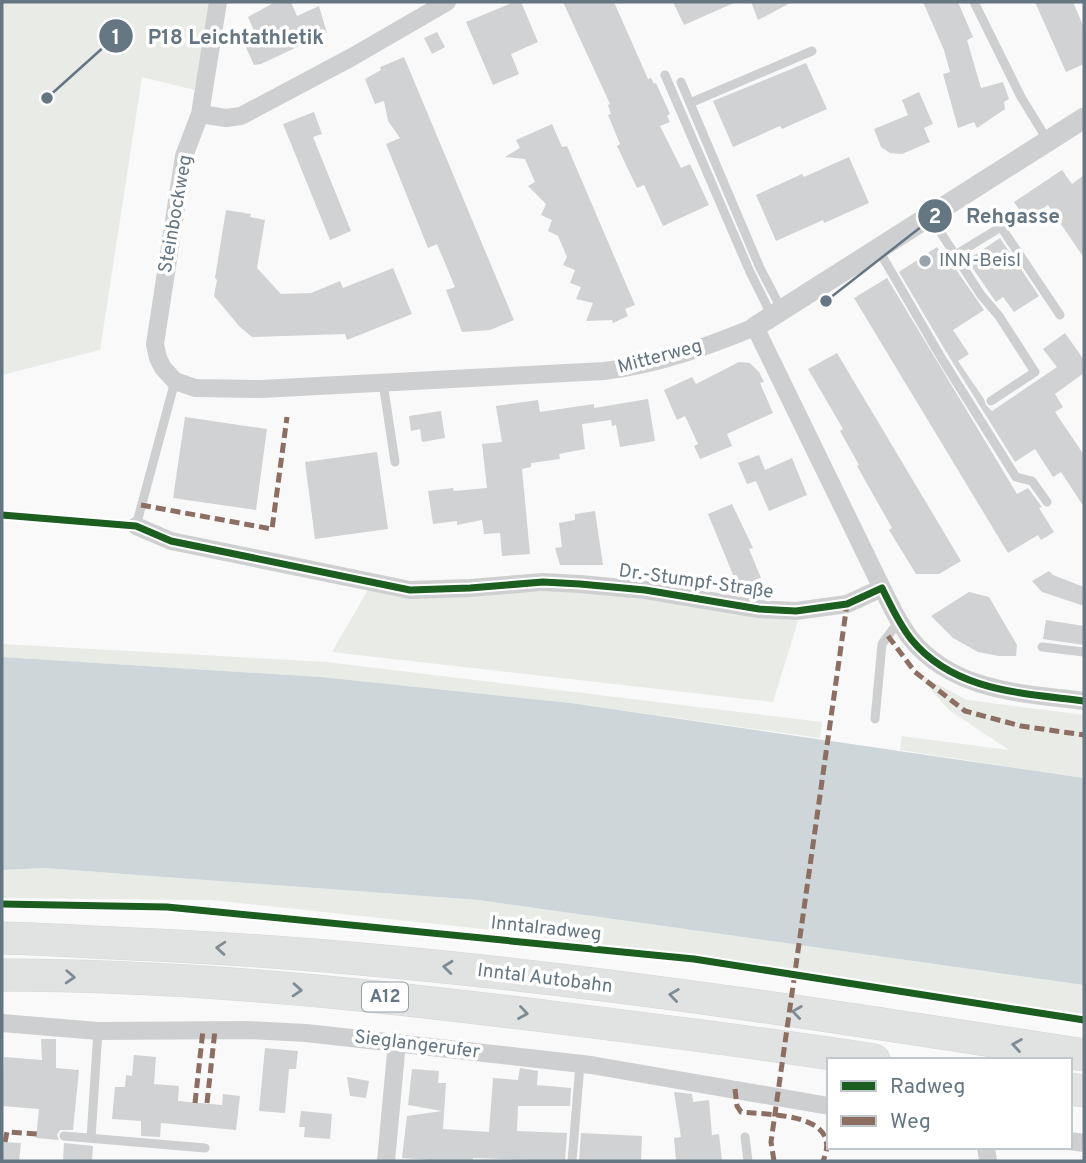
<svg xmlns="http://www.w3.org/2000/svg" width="1086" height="1163" font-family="Overpass,sans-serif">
<rect width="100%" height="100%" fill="#f9f9f9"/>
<path fill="#e8ebe6" d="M2 2H210L195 90 142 77 100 350 2 375Z
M369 588 412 597 580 590 798 621 773 702 332 652Z
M2 644 326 662 822 722 820 738 571 703 321 677 2 657Z
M915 672 967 700 1084 715V778L900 750 902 736 1009 750 949 710Z
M44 868 478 900 1084 985V1014L483 929 211 900 2 898V870Z"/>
<path fill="#ced6d9" d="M2 657 321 677 571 703 1084 778V985L478 900 44 868 2 870Z"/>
<path fill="#d0d2d3" d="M275 2H291L297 16 319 6 327 33 261 64 254 65 243 41 256 35 248 17Z
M514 2H521L538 42 511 54 519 74 493 85 466 22Z
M563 2H614L648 79 651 78 654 84 656 83 670 114 667 116 670 122 660 126 681 168 690 164 709 205 663 226 644 185 637 188 617 146 620 144 608 115 611 114 608 105 610 104Z
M673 2H736L684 25Z
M751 2H792L758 20Z
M923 2H958L973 37 967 40 981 88 1003 82 1009 99 1004 102 1005 109 977 128 974 122 958 128 943 74 950 72 944 50Z
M1035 2H1073L1084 28V64L1066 72Z
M437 32 445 47 432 54 424 38Z
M404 57 514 320 490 330 462 332 446 290 455 287 437 244 428 248 386 144 400 138 388 121 384 101 375 104 365 79 381 70 380 67Z
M806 63 827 109 782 129 780 126 733 147 713 101Z
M919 92 933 124 924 128 930 142 902 154 890 153 881 147 874 129 908 115 902 100Z
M314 112 322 134 313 137 351 231 330 240 283 124Z
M552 124 562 147 567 146 635 305 625 309 628 316 613 323 612 320 586 321 593 303 576 299 581 287 570 283 575 270 563 265 567 257 558 236 548 231 552 220 541 215 546 204 528 186 535 182 525 159 505 157 520 148 516 140Z
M849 157 869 203 824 223 823 220 776 241 756 195 802 174 804 177Z
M1062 170 1072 184 1084 175V258L1048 205 1026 220 1014 202Z
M226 210 251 214 250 217 265 220 257 268 281 294 311 293 340 281 343 288 393 268 412 314 347 340 345 334 252 337 239 326 214 296 217 280 215 278Z
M1000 238 1039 296 1014 312 1003 297 996 302 967 260Z
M937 247 953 270 955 268 984 310 953 330 969 354 958 361 984 399 986 405 992 411 1057 367 1043 349 1065 333 1084 360V373L1055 394 1063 407 1055 412 1084 455V507L1061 472 1053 477 1035 449 1015 462 948 355 899 272Z
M887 278 1017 494 1028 488 1042 507 1039 508 1054 532 1041 540 1038 535 1008 553 854 298Z
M837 353 961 561 939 574H916L889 530 892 528 857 466 859 465 840 431 843 429 808 369Z
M739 362 750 363 759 372 764 382 760 383 773 413 727 434 732 446 700 459 694 446 698 444 685 416 677 420 664 390 692 377 696 384Z
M648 399 655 441 620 447 616 425 612 426 611 420 582 424 585 449 559 454 560 459 531 463V467L522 469 530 554 502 556 500 533 484 534 482 520 457 525V521L433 524 428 491 453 488 454 491 487 488 482 444 502 442 496 406 538 400 540 412 594 404V408Z
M441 411 445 438 422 442 420 429 411 431 409 416Z
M185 417 267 429 256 510 173 498Z
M377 452 388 529 315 539 305 462Z
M759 455 765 470 792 458 807 495 769 511 756 481 747 484 738 463Z
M732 504 753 548 749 549 761 578 738 587 708 514Z
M595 511 603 565H560L555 548 562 547 559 523 575 520V514Z
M1049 571 1053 575 1084 587V606L1042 592 1032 581Z
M969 592 989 597 1017 645 1016 656H999L978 652 953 638 931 616Z
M1046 620 1084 626V645L1043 639Z
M41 1039H56V1068L79 1070 73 1130H60L57 1135 59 1140 36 1138 39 1109 2 1106 4 1057 42 1060Z
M265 1048 298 1051 296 1069H289L285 1113 259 1111Z
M134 1055 156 1057 154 1084 179 1086 178 1101 222 1105 223 1094 240 1096 236 1130 161 1123 160 1137 141 1136V1121L112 1119 115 1087H125L126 1075 132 1076Z
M520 1068 538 1071 537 1085 571 1088 570 1106H518L517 1131 567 1133 565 1161 473 1158V1161H443L402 1158 407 1116 442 1111 408 1105 412 1069 439 1071 438 1083H446L443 1129 489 1132 493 1078 518 1080Z
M347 1077 369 1081 366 1098 350 1096Z
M674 1092 692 1094 693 1102 709 1100 712 1135 719 1134 722 1161H676L674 1138 681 1137Z
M301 1111 332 1114 330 1139 304 1137 305 1127H299Z
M581 1133 642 1136 641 1161H579Z
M2 1142 21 1143 19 1161H2Z
M64 1143 93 1146 92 1161H63Z"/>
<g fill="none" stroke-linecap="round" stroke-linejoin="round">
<defs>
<path id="motorway" d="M2 938C45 939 89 942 133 944 452 957 769 1006 1084 1055
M2 975C188 975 375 995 560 1018 665 1031 769 1044 874 1060
M1070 1089 1084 1091"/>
</defs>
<use href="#motorway" stroke="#d5d6d6" stroke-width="33"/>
<path stroke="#cecfd0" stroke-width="9" d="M974 2 1021 97 1048 141
M665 75 750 272 772 316
M681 82 760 268 782 310
M690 103 812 51
M930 216 981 295 999 316 1035 372 991 401
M878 249 942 359 1016 477 1032 481 1047 502
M955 255 1001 227 1060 315
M383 383 395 462
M136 526 175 381
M1042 647 1084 652
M875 719 882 644 899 621
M64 1136 205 1148
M745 1137 748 1161
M91 1138 98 1031
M572 1161 580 1064"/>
<path stroke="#cecfd0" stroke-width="18" d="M218 2 200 114 184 156 155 344 158 358 163 368 175 381 195 388 261 389 604 371C657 365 706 347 755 327L882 588C891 606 899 624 911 639 954 692 1023 693 1084 701
M200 114 226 118 241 116 352 57 447 2
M136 526 171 541 410 590 470 588 543 582 580 584 645 590 759 609 796 611 847 604 882 588
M2 1023 98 1031 247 1030 306 1033 591 1065 829 1106
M1070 1141 1084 1143
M986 1147 988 1161
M386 1161 397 1042"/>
<path stroke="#cecfd0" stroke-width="21" d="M755 327 1084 118"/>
<use href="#motorway" stroke="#e1e2e2" stroke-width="32"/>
<path stroke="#8d6e63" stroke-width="5" stroke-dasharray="10 5" stroke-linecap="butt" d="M141 505 272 529 287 417
M888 636 915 672 965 711 1021 726 1084 735
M735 1089 737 1106 741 1112C770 1115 844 1113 823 1161
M195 1103 203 1030
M207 1103 215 1030
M5 1142 7 1132 37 1134
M774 1161 771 1142 847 604"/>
<defs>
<path id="cycleway" d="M2 515 136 526 171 541 410 590 470 588 543 582 580 584 645 590 759 609 796 611 847 604 882 588C891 606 899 624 911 639 954 692 1023 693 1084 701
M2 904 167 907 694 959 1084 1020"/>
</defs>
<use href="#cycleway" stroke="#fff" stroke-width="11"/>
<use href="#cycleway" stroke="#1b5e20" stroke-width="7"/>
</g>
<defs><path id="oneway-chevron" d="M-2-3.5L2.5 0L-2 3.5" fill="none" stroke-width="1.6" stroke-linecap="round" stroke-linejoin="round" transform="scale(1.75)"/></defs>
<g stroke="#7e8c96">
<use href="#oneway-chevron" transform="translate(221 948) rotate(-176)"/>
<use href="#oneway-chevron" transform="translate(448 967) rotate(-174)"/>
<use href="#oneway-chevron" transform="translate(70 977) rotate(3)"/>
<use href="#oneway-chevron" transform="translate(297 990) rotate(4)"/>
<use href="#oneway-chevron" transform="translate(674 995) rotate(-172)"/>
<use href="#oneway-chevron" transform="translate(797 1012) rotate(-172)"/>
<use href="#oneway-chevron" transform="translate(523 1013) rotate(9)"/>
<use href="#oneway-chevron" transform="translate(1017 1045) rotate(-171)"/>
</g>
<circle fill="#99a4ac" stroke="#fff" stroke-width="2.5" cx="925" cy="261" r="7"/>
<g text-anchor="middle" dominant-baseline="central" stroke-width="7" stroke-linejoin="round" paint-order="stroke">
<rect fill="#fff" stroke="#939fa8" stroke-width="2" x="362" y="982.5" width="46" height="29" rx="5"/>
<g font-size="18" font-weight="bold" fill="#657683">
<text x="385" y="997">A12</text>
</g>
<g font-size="19" fill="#657683" stroke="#fff">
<text transform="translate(176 214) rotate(-80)">Steinbockweg</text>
<text transform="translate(660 357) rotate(-15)">Mitterweg</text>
<text transform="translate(696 582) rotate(8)">Dr.-Stumpf-Straße</text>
<text transform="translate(546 929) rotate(6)">Inntalradweg</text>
<text transform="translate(545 979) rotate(7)">Inntal Autobahn</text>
<text transform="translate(417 1045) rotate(7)">Sieglangerufer</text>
</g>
<g font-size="19" fill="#657683" stroke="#fff" text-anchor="start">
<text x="939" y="261">INN-Beisl</text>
</g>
</g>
<path fill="none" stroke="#657683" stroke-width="2.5" d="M47 98L116 36M826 301L935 216"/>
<g fill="#657683" stroke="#fff" stroke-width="2.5">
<circle cx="47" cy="98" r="7"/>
<circle cx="826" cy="301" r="7"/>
<circle cx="116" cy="36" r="18"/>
<circle cx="935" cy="216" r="18"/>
</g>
<g font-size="21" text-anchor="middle" font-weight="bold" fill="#fff">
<text x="116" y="44">1</text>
<text x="935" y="223">2</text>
</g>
<g font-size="21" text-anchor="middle" font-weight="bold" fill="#657683" stroke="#fff" stroke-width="7" stroke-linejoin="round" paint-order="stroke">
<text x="236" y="44">P18 Leichtathletik</text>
<text x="1013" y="223">Rehgasse</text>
</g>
<rect width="1086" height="1163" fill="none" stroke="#657683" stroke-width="7"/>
<rect x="827" y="1058" width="245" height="91" fill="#ffffff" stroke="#c1c8cd" stroke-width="2"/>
<rect x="841" y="1081" width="35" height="10" fill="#1b5e20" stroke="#c1c8cd" stroke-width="2"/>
<text x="890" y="1093" font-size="21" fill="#657683">Radweg</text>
<rect x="841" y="1116" width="35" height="10" fill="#8d6e63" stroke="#c1c8cd" stroke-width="2"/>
<text x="890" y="1128" font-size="21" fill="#657683">Weg</text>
</svg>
